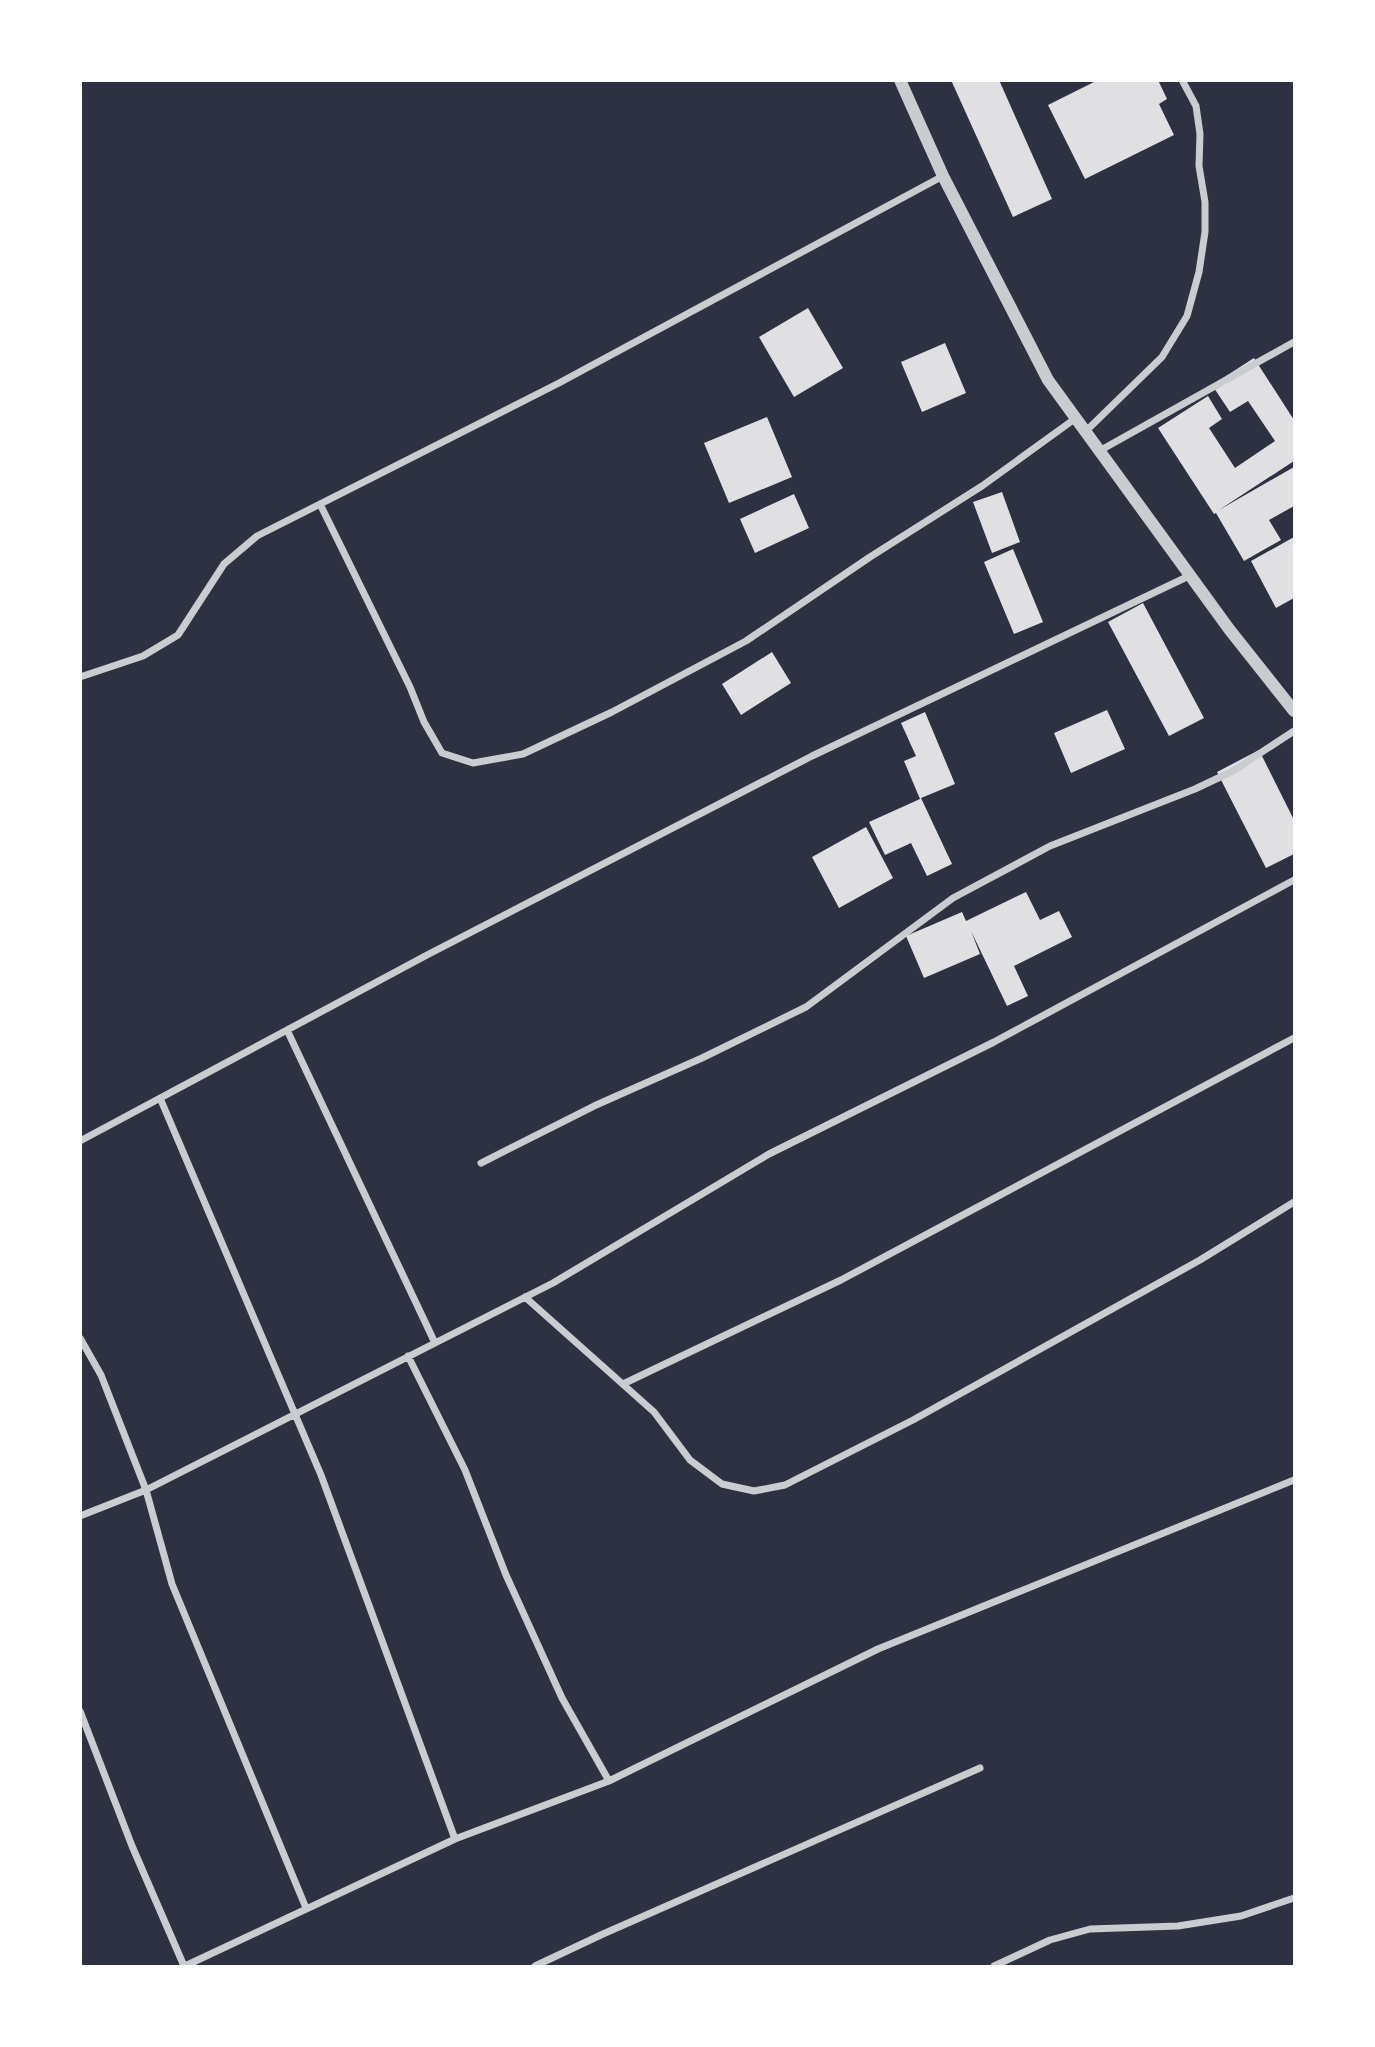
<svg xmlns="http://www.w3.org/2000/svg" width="1375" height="2047" font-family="Cabin,sans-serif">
<rect width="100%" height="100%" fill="#2d3142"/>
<path fill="#e0e0e3" d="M951 80H999L1052 199 1013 217Z
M1098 80H1158L1167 99 1159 104 1174 135 1085 179 1048 105Z
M808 308 843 368 794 397 759 337Z
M945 343 966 393 922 412 901 362Z
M1254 358 1294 420V461L1219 510 1294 467V506L1269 520 1281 540 1244 561 1216 513 1214 514 1158 428 1208 396 1222 419 1209 428 1235 468 1275 441 1248 401 1230 412 1212 385Z
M767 417 792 477 729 503 704 443Z
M1002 492 1020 542 992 553 973 502Z
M794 494 809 528 755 553 740 519Z
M1294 537V598L1276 608 1251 561Z
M1013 549 1043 622 1014 634 984 562Z
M1143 603 1204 718 1169 736 1108 622Z
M772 652 791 683 741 715 722 684Z
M1107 710 1125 749 1071 773 1054 733Z
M925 712 955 784 921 798 952 864 927 876 911 843 885 855 869 822 920 799 904 761 916 756 901 723Z
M1259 750 1294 820V854L1266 868 1217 772Z
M866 827 893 878 839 908 812 857Z
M1026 892 1040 920 1059 911 1072 937 1014 966 1028 996 1007 1006 971 931 980 954 924 978 906 936 962 912 966 921Z"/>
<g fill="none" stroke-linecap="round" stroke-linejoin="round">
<path stroke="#caccd0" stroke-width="7" d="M1086 431 1162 357 1187 316 1199 272 1205 232V202L1199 166 1200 134 1196 106 1182 80
M1101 450 1294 342
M320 504 410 687 424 722 442 753 473 763 523 754 612 712 746 641 870 557 982 486 1076 418
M80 677 143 656 178 635 224 564 257 536 559 383 943 176
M287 1030 435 1343
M160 1098 321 1475 455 1839
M80 1141 427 955 812 756 1191 575
M481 1163 594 1106 702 1058 806 1007 953 898 1050 846 1195 789 1233 771 1294 731
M525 1297 654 1412 690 1460 722 1484 754 1491 785 1485 913 1420 1200 1260 1294 1202
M80 1338 101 1375 146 1490 172 1584 306 1908
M408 1356 465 1470 506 1575 562 1698 609 1781
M623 1384 841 1280 1294 1038
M80 1516 146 1490 553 1283 769 1154 994 1042 1294 880
M80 1711 132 1846 184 1966
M185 1966 455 1839 609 1781 878 1649 1294 1480
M535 1966 603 1934 980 1768
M994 1966 1050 1940 1090 1929 1178 1926 1241 1916 1294 1898"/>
<path stroke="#caccd0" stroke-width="12" d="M900 80 943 176 1048 380 1229 629 1294 711"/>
</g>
<rect width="1375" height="2047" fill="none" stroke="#ffffff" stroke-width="164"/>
</svg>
